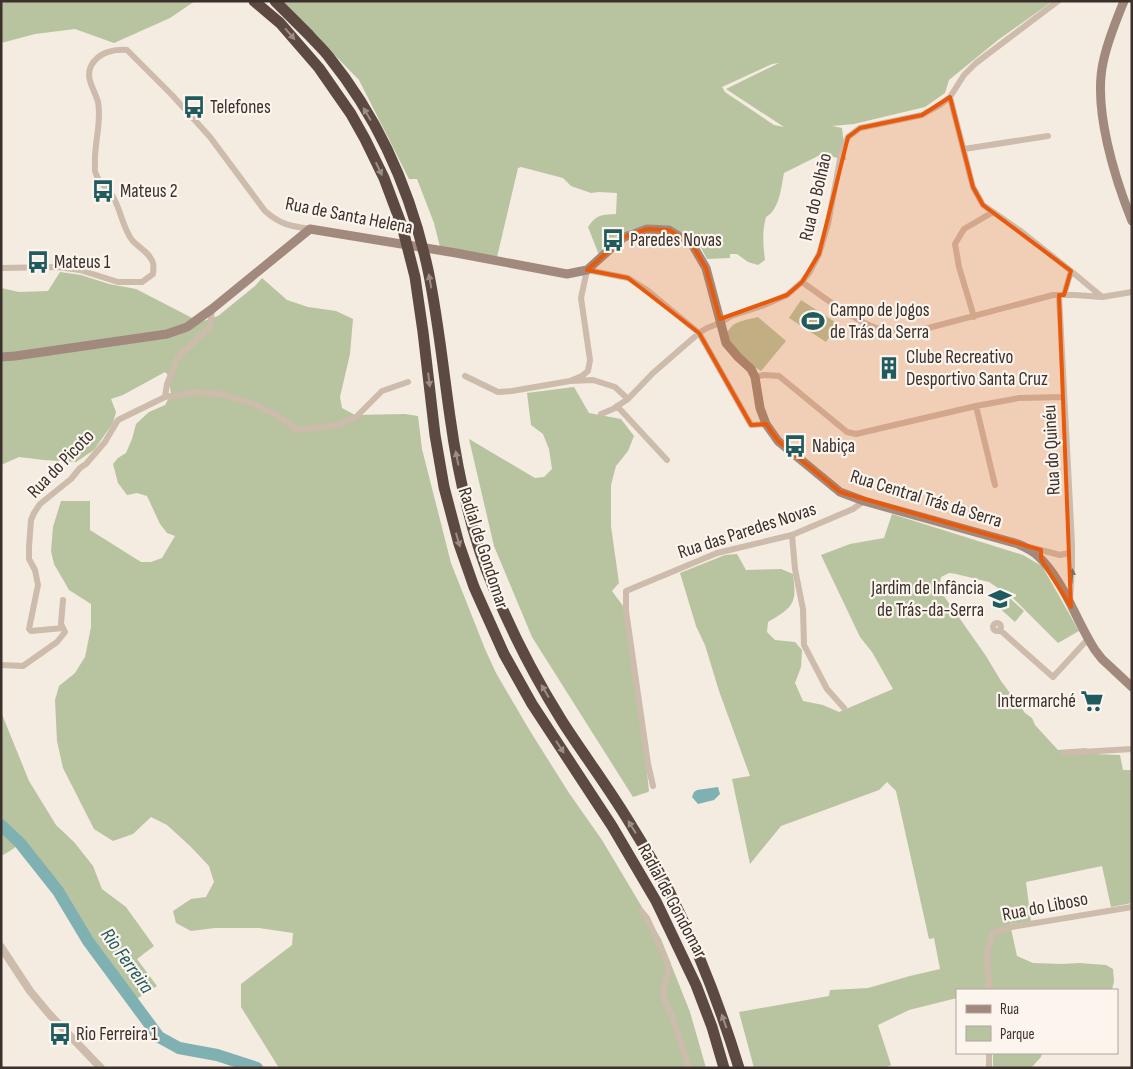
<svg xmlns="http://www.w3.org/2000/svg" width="1133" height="1069" font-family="'Sofia Sans Condensed',sans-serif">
<rect width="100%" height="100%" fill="#f4ebe1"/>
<path fill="#b8c4a0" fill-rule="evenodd" d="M1 1H195L170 18 114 43 75 29 35 34 1 43Z
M282 1H1053L998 40 949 80 945 93 925 107 854 124 832 126 842 128 846 160 822 154 784 173C781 187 780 209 766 217 762 231 763 245 765 260L758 265 748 262 737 254H730V258L707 259 698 242 689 234 647 225 629 230 617 236 599 255 588 227C597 214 601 215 616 214L617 193 599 192 591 193 571 186 563 178 521 167 518 168 497 257 440 247 434 223 417 179H409L359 80ZM779 63 726 89 784 127 774 125 725 92 722 87 772 64Z
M60 272 81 275 109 284 136 289 200 322 218 316 255 286 262 278 287 300 308 307 336 311 353 319 350 354 340 397 342 408 355 415 405 414 418 416 422 449 451 563 485 649 496 673 530 731 569 793 602 840 661 939 690 1012 706 1068H279L241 1007V984L292 945 293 933 259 928H215L191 931 176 923 173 911 191 899 206 897 214 882 209 866 190 846 167 825 151 817 133 834 113 841 94 829 63 768 57 741 55 700 59 686 75 673 85 657 91 627V604L69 590 54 564 51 551 53 527 61 501H90V530L141 562H151L162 558 175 536 167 533 160 524 147 496 137 493 127 495 118 483 113 464 118 458 126 453 132 439 136 424 149 412 165 405 171 394 168 375 165 372 123 395 111 399 116 412 113 423 94 450 76 462 44 460 19 457 1 465V288L19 292 48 291Z
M801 300 838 324 826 342 789 318Z
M758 317 786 341 761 371 750 364 732 347 727 333C734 320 744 321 758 317Z
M574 387 589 413 621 419 634 436 628 451 616 466 611 485V526L619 583 612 591 623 606 643 733 649 791 648 792 633 797 532 637 494 546 469 439 535 478 544 477 552 469 549 449 543 434 531 425 527 393Z
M892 514 1023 555 1042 566 1079 631 1058 643 1013 598 989 582 956 574 949 573 941 577 939 589 986 656 1001 681 1025 713 1032 718 1035 725 1058 750 1086 748 1094 754 1120 755 1123 770H1132V903L1111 907 1102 866 1026 882 1031 922 1010 924 1017 956 1033 963 1062 964 1079 963 1106 965 1113 969 1114 981 1112 990H991L989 989 984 990H957V998L909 1010 878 1025 891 1065 885 1068H754L739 1012 829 996 830 990 868 988 910 976 940 969 934 938 929 939 896 791 887 782 879 790 781 826 750 864 732 779 750 776 719 691 705 645 696 626 680 573 725 555 737 554 746 570 781 569 793 574C797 603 794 607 768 622L767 632 775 640 795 642 802 650 801 667 795 683 803 701 823 705 839 712 893 689 872 652 860 637 821 555 850 544 884 538Z
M1004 593 1024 611 1015 622 995 604Z
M1 712 29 781 56 825 74 842 93 866 102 889 126 907 154 946 137 959 157 986 130 1003 123 990 60 898 46 868 24 841 10 851 1 856Z
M993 1053H1042L1041 1057 1031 1068H993Z"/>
<path fill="#7fb0b2" d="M718 787 720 794 714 800 698 804 692 797 694 792 697 790Z"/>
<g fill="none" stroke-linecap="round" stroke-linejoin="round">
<path stroke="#7fb0b2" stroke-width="12" d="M1 825 20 843 58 891 88 941 159 1037 179 1048 217 1055 257 1068"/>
<path stroke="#cdbbac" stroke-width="6" d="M950 97 973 187 983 205 1022 232 1071 271 1101 296
M964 149 1048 136
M1 268 58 267 80 270 118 282H142L153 274C153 271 154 266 153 263 150 253 139 248 132 240 122 227 121 209 112 195 107 188 99 183 96 174 94 171 95 167 95 163 94 144 102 121 98 102 95 90 85 79 91 66 98 52 114 49 127 50L172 95 210 137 265 211C281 225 290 226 310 229
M802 282C825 298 859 325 886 331 896 333 907 332 917 331L1053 295H1075L1102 297 1132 292
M1059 295 1072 544V567L1070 600
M1064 295 1071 271
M974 317 959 267 955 244 964 229 993 212
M465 376 498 392 512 391 570 381 593 380 615 387 628 399
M755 377 764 375 779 376 847 432 856 434 976 406 1019 398 1064 397
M570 381 582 376 588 371 590 360 581 298 587 270 628 278 647 290 699 333 751 425 766 424
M165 397 196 392 220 394 249 402 279 416 297 430 338 425 356 417 382 391 408 382
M617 406 667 460
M976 406 995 485
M601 414 613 409 628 399 653 373 699 333 707 328 720 323 731 316 762 306 787 295 802 282 809 273 819 254 828 224 842 149 848 137 860 128 922 115 940 105 950 97 964 75 976 63 1058 1
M792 535 795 569 803 609 804 645 827 689 844 708
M1029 547 1060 555 1069 553 1071 548
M993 627a4 4 0 1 1 8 0a4 4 0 1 1-8 0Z
M63 628 31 631 29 629 38 585 35 570 29 559V547L31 520 34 513 40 504 71 479 80 468 86 464 105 442 118 420 165 397 167 384 178 357 210 327 212 309
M1000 630 1053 677 1088 639
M1 665 23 666 57 642 65 632 61 624 63 600
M1064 753 1132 749
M653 786 648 764 626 611V591L717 553 792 535 853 509 864 501
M641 911 647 918 668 964V973L663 991 664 999 672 1016 689 1068
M989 990 987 952 993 933 1012 927 1132 907
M989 1068V1053"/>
<path stroke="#cdbbac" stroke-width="8" d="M1 947 30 991 50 1015 101 1068"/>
<path stroke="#a18a7d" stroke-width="9" d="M1124 1C1116 21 1107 42 1103 63 1093 109 1115 179 1132 221
M1 357 15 356 167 334 187 327 212 309 310 229 456 253 567 274 587 270 617 243 624 237 647 229 669 230 692 244 706 268 726 343 738 357 751 369 755 377 760 408 766 424 778 441 840 492 864 501 1018 544C1025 547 1032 550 1038 556 1064 580 1076 621 1095 650L1102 659 1132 687"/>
<path stroke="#5c4a42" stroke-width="11" d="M254 1 280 23 319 68 351 114 365 139 384 178 402 226 415 277 423 332 435 435 444 487 459 544 474 587 504 654 532 704 612 826 656 901 696 985 712 1027 724 1068
M275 1C286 12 298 24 309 35 315 42 323 49 329 57 379 119 411 192 428 270 438 318 443 368 450 417 458 475 471 535 494 589 513 635 536 679 562 721 585 757 612 792 634 830 647 851 661 874 672 897 699 952 721 1009 739 1068"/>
</g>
<defs><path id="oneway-solid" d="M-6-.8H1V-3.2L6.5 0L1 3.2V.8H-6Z" transform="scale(1.25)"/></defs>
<g fill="#9c8e87">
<use href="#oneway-solid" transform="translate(290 34) rotate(49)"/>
<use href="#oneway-solid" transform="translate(367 114) rotate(-121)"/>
<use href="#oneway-solid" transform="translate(379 169) rotate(65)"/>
<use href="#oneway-solid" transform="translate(430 281) rotate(-100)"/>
<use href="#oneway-solid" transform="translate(429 380) rotate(83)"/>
<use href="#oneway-solid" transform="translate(457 458) rotate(-101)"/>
<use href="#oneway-solid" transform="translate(458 540) rotate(74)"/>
<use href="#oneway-solid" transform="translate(545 691) rotate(-121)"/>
<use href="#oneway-solid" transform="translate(560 747) rotate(57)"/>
<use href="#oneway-solid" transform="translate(632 827) rotate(-122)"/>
<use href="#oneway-solid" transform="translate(724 1021) rotate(-110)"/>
</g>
<use fill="#7d6f65" href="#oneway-solid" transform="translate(1072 576) rotate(-86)"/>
<path fill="#e8590c" fill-opacity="0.2" stroke="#e8590c" stroke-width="4" stroke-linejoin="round" d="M950 97 973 187 983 205 1071 271 1064 295H1059L1071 607 1041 559V550L840 492 778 441 766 424 751 425 699 333 628 278 587 270 624 237 647 229 669 230 692 244 706 268 720 319 787 295 802 282 819 254 848 137 860 128 922 115Z"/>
<defs>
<symbol id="bus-bare" viewBox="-9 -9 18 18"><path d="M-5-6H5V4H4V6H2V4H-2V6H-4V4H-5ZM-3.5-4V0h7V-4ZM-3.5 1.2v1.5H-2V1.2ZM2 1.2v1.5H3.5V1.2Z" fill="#1f5a5e" stroke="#fbf5ee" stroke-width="2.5" paint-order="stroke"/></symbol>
<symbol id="stadium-bare" viewBox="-9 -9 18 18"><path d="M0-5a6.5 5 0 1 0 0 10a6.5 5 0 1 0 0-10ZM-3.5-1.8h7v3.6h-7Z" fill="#1f5a5e" stroke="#fbf5ee" stroke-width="2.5" paint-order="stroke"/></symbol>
<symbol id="building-bare" viewBox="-9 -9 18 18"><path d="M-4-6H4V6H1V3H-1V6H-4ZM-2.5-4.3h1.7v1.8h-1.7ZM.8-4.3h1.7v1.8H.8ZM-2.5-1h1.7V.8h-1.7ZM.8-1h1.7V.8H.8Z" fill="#1f5a5e" stroke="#fbf5ee" stroke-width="2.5" paint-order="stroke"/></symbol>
<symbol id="school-bare" viewBox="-9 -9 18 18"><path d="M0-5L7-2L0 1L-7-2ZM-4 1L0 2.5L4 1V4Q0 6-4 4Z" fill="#1f5a5e" stroke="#fbf5ee" stroke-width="2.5" paint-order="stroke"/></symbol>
<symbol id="supermarket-bare" viewBox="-9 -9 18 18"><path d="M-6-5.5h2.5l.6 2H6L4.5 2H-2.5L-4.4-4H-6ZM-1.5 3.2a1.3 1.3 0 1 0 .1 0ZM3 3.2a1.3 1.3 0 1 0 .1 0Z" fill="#1f5a5e" stroke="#fbf5ee" stroke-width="2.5" paint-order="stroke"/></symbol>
</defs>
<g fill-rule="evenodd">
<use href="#bus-bare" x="178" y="91" width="32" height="32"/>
<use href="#bus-bare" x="87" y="175" width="32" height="32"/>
<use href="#bus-bare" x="597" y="224" width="32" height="32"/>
<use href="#bus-bare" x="22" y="246" width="32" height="32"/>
<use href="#stadium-bare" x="797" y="305" width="32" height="32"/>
<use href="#building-bare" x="873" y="352" width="32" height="32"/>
<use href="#bus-bare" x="779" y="430" width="32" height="32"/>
<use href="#school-bare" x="984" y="583" width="32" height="32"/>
<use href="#supermarket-bare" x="1076" y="685" width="32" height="32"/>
<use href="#bus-bare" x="44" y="1018" width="32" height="32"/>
</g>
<g text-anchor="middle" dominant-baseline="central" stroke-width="4.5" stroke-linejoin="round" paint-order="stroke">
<g font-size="19" fill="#3b302b" stroke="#fbf5ee" text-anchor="start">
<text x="210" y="107">Telefones</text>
<text x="120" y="191">Mateus 2</text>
<text x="630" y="240">Paredes Novas</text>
<text x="54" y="262">Mateus 1</text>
<text x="830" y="310">Campo de Jogos<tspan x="830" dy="22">de Trás da Serra</tspan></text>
<text x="906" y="357">Clube Recreativo<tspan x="906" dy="22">Desportivo Santa Cruz</tspan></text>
<text x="812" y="446">Nabiça</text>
<text x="984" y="588" text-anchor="end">Jardim de Infância<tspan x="984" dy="22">de Trás-da-Serra</tspan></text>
<text x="1076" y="701" text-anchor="end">Intermarché</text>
<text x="76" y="1034">Rio Ferreira 1</text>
</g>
<g font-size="19" fill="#3b302b" stroke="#fbf5ee">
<text transform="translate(816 197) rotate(-77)">Rua do Bolhão</text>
<text transform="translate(349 216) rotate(11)">Rua de Santa Helena</text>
<text transform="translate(1052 450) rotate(-93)">Rua do Quinéu</text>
<text transform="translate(61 464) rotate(-46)">Rua do Picoto</text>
<text transform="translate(926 499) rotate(17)">Rua Central Trás da Serra</text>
<text transform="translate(747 531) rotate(-18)">Rua das Paredes Novas</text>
<text transform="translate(483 548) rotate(72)">Radial de Gondomar</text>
<text transform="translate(672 901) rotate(62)">Radial de Gondomar</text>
<text transform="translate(1045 907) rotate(-11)">Rua do Liboso</text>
</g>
<g font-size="20" font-style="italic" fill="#1f5a5e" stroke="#fbf5ee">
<text transform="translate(127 961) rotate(54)">Rio Ferreira</text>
</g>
</g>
<rect width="1133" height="1069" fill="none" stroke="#3b302b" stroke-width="5"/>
<rect x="956" y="989" width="162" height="65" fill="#fbf5ee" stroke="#aea6a0"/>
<rect x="966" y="1005" width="25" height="8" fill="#a18a7d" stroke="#aea6a0"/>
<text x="1000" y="1014" font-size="15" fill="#3b302b">Rua</text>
<rect x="966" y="1026" width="25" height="15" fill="#b8c4a0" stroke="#aea6a0"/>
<text x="1000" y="1039" font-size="15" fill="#3b302b">Parque</text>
</svg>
